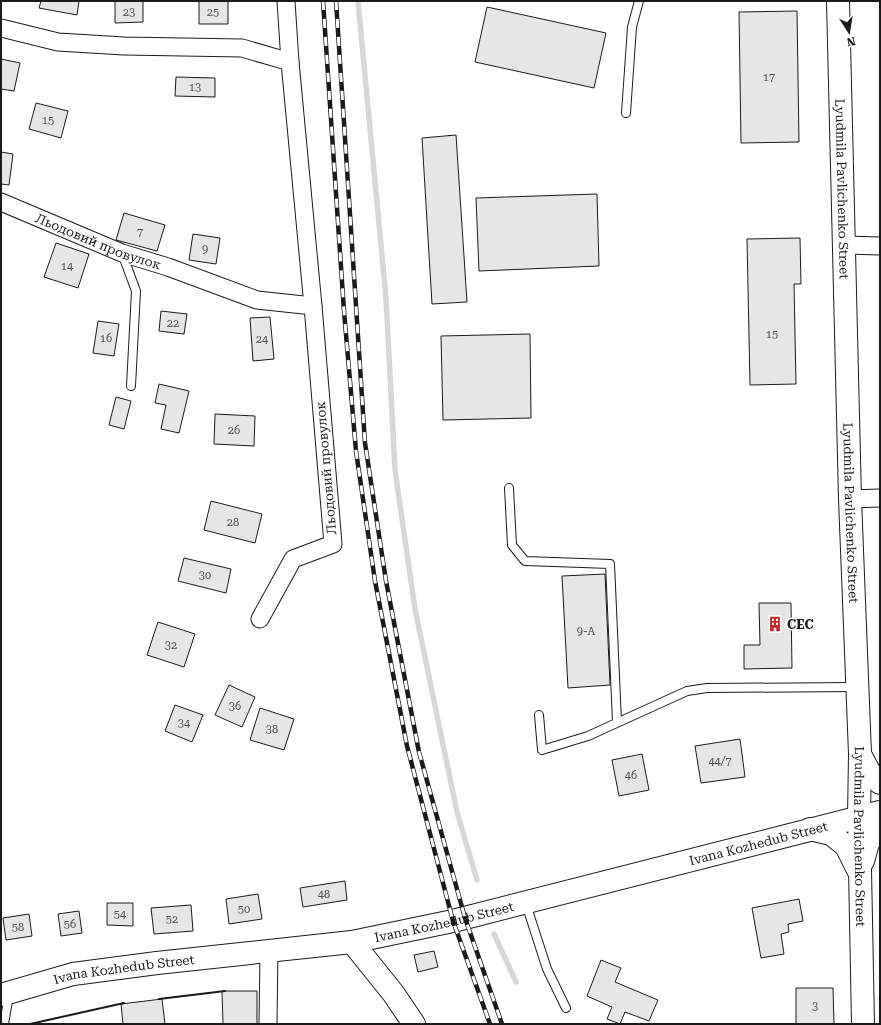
<svg xmlns="http://www.w3.org/2000/svg" width="881" height="1025" font-family="'Roboto Serif',serif">
<rect width="100%" height="100%" fill="#fff"/>
<g fill="none" stroke-linecap="round" stroke-linejoin="round">
<path stroke="#d7d7d7" stroke-width="5.5" d="M358 1 386 298 395 470 415 609 457 812 477 880
M494 934 516 982"/>
</g>
<path fill="#e6e6e6" stroke="#1a1a1a" d="M41 1H79L77 15 39 8Z
M115 1H143V22L115 23Z
M199 1H228V24H199Z
M487 7 606 33 594 88 475 62Z
M797 11 799 142 741 143 739 12Z
M1 59 20 63 14 91 1 89Z
M176 77 215 78V97L175 96Z
M36 103 68 111 61 138 29 129Z
M456 135 467 302 432 304 422 138Z
M1 152 13 154 9 185 1 184Z
M597 194 599 266 479 271 476 198Z
M124 213 165 225 157 251 116 240Z
M193 234 220 238 216 264 189 260Z
M800 238 801 284H794L796 384 750 385 747 239Z
M56 243 89 254 78 288 44 277Z
M161 311 187 314 184 334 159 331Z
M270 317 274 359 253 361 250 318Z
M98 321 119 324 114 356 93 353Z
M530 334 531 418 443 420 441 336Z
M159 384 189 391 179 433 161 429 166 405 155 403Z
M116 397 131 401 124 429 109 425Z
M215 414 255 416 254 446 214 444Z
M211 501 262 514 255 543 204 530Z
M184 558 231 569 226 593 178 581Z
M605 574 610 685 568 688 562 576Z
M759 603H791L792 668 744 669V645H760Z
M158 622 195 634 184 667 147 655Z
M229 685 255 697 242 727 215 715Z
M175 705 203 715 192 742 165 731Z
M260 708 294 719 284 750 250 740Z
M740 739 745 777 701 783 695 746Z
M642 754 649 790 619 796 612 760Z
M345 881 347 900 303 907 300 888Z
M258 894 262 919 229 924 226 899Z
M799 899 803 921 788 924 789 932 781 934 784 954 761 958 752 908Z
M107 903H133V926L107 925Z
M191 905 193 931 154 934 151 908Z
M79 911 82 933 61 936 58 914Z
M29 914 32 936 6 940 3 918Z
M434 951 438 967 418 972 414 955Z
M601 960 621 968 615 982 658 1000 649 1021 625 1012 620 1024 607 1019 612 1007 587 996Z
M796 988H833L834 1024H796Z
M222 991H257V1024H223Z
M162 999 165 1024H123L121 1004Z"/>
<g fill="none" stroke-linecap="round" stroke-linejoin="round">
<defs>
<path id="lane" d="M626 113 632 27 639 1
M122 253 136 291 131 386
M509 488 512 545 525 561 610 564 617 722
M539 715 542 750 588 736 687 691 707 688 856 687
M526 904 547 969 566 1008
M4 1024 9 995"/>
<g id="street">
<path d="M1 28 58 42 124 46 242 48 290 62"/>
<path id="s1" d="M1 202 122 253 168 267 257 300 313 306"/>
<path d="M844 245 880 246"/>
<path d="M850 499 880 498"/>
<path d="M260 619 293 559 333 544 313 306 290 62 286 1"/>
<path d="M268 1024 269 950"/>
</g>
<g id="secondary">
<path id="s2" d="M838 1 850 499 860 754 859 817 863 1024"/>
<path d="M860 754 871 775 880 783"/>
<path d="M810 829 831 834 846 846 858 870"/>
<path d="M863 861 868 843 880 825"/>
<path d="M352 942 393 993 414 1024"/>
<path id="s3" d="M1 995 73 974 157 963 352 942 453 921 880 812"/>
</g>
</defs>
<use href="#lane" stroke="#1a1a1a" stroke-width="10"/>
<use href="#street" stroke="#1a1a1a" stroke-width="19"/>
<use href="#secondary" stroke="#1a1a1a" stroke-width="24"/>
<use href="#lane" stroke="#fff" stroke-width="8"/>
<use href="#street" stroke="#fff" stroke-width="17"/>
<use href="#secondary" stroke="#fff" stroke-width="22"/>
<defs>
<path id="rail" d="M323 1 344 311 356 451 375 581 407 746 453 921 490 1024
M336 1 365 443 386 581 419 752 465 918 502 1024"/>
</defs>
<use href="#rail" stroke="#1a1a1a" stroke-width="4.5"/>
<use href="#rail" stroke="#fff" stroke-width="3" stroke-dasharray="9" stroke-linecap="butt"/>
<path stroke="#1a1a1a" stroke-width="2" d="M159 999 225 991
M30 1024 124 1003"/>
</g>
<defs>
<symbol id="building-bare" viewBox="-9 -9 18 18"><path d="M-4-6H4V6H1V3H-1V6H-4ZM-2.5-4.3h1.7v1.8h-1.7ZM.8-4.3h1.7v1.8H.8ZM-2.5-1h1.7V.8h-1.7ZM.8-1h1.7V.8H.8Z" fill="#c62828" stroke="#fff" stroke-width="2.5" paint-order="stroke"/></symbol>
</defs>
<g fill-rule="evenodd">
<use href="#building-bare" x="764" y="613" width="22" height="22"/>
</g>
<g text-anchor="middle" dominant-baseline="central" stroke-width="3" stroke-linejoin="round" paint-order="stroke">
<g font-size="11" fill="#4d4d4d">
<text x="129" y="12">23</text>
<text x="213" y="12">25</text>
<text x="769" y="77">17</text>
<text x="195" y="87">13</text>
<text x="48" y="120">15</text>
<text x="140" y="232">7</text>
<text x="205" y="249">9</text>
<text x="67" y="266">14</text>
<text x="173" y="323">22</text>
<text x="772" y="334">15</text>
<text x="106" y="338">16</text>
<text x="262" y="339">24</text>
<text x="234" y="430">26</text>
<text x="233" y="522">28</text>
<text x="205" y="575">30</text>
<text x="586" y="631">9-А</text>
<text x="171" y="645">32</text>
<text x="235" y="706">36</text>
<text x="184" y="723">34</text>
<text x="272" y="729">38</text>
<text x="720" y="761">44/7</text>
<text x="631" y="775">46</text>
<text x="324" y="894">48</text>
<text x="244" y="909">50</text>
<text x="120" y="914">54</text>
<text x="172" y="919">52</text>
<text x="70" y="924">56</text>
<text x="18" y="927">58</text>
<text x="815" y="1006">3</text>
</g>
<g font-size="13" fill="#1a1a1a" stroke="#fff">
<text stroke="none"><textPath href="#s2" startOffset="188">Lyudmila Pavlichenko Street</textPath></text>
<text stroke="none"><textPath href="#s1" startOffset="105">Льодовий провулок</textPath></text>
<text transform="translate(326 468) rotate(-95)">Льодовий провулок</text>
<text stroke="none"><textPath href="#s2" startOffset="512">Lyudmila Pavlichenko Street</textPath></text>
<text stroke="none"><textPath href="#s2" startOffset="836">Lyudmila Pavlichenko Street</textPath></text>
<text stroke="none"><textPath href="#s3" startOffset="774">Ivana Kozhedub Street</textPath></text>
<text stroke="none"><textPath href="#s3" startOffset="450">Ivana Kozhedub Street</textPath></text>
<text stroke="none"><textPath href="#s3" startOffset="126">Ivana Kozhedub Street</textPath></text>
</g>
<g font-size="13" font-weight="bold" fill="#1a1a1a" stroke="#fff" text-anchor="start">
<text x="787" y="624">СЕС</text>
</g>
</g>
<rect width="881" height="1025" fill="none" stroke="#1a1a1a" stroke-width="4"/>
<g transform="translate(849 32) rotate(168)" stroke="#ffffff" stroke-width="3" paint-order="stroke">
<path d="M0-3L7 15L0 10L-7 15Z" fill="#1a1a1a"/>
<text y="-6" font-size="11" font-weight="bold" text-anchor="middle" fill="#1a1a1a">N</text>
</g>
</svg>
